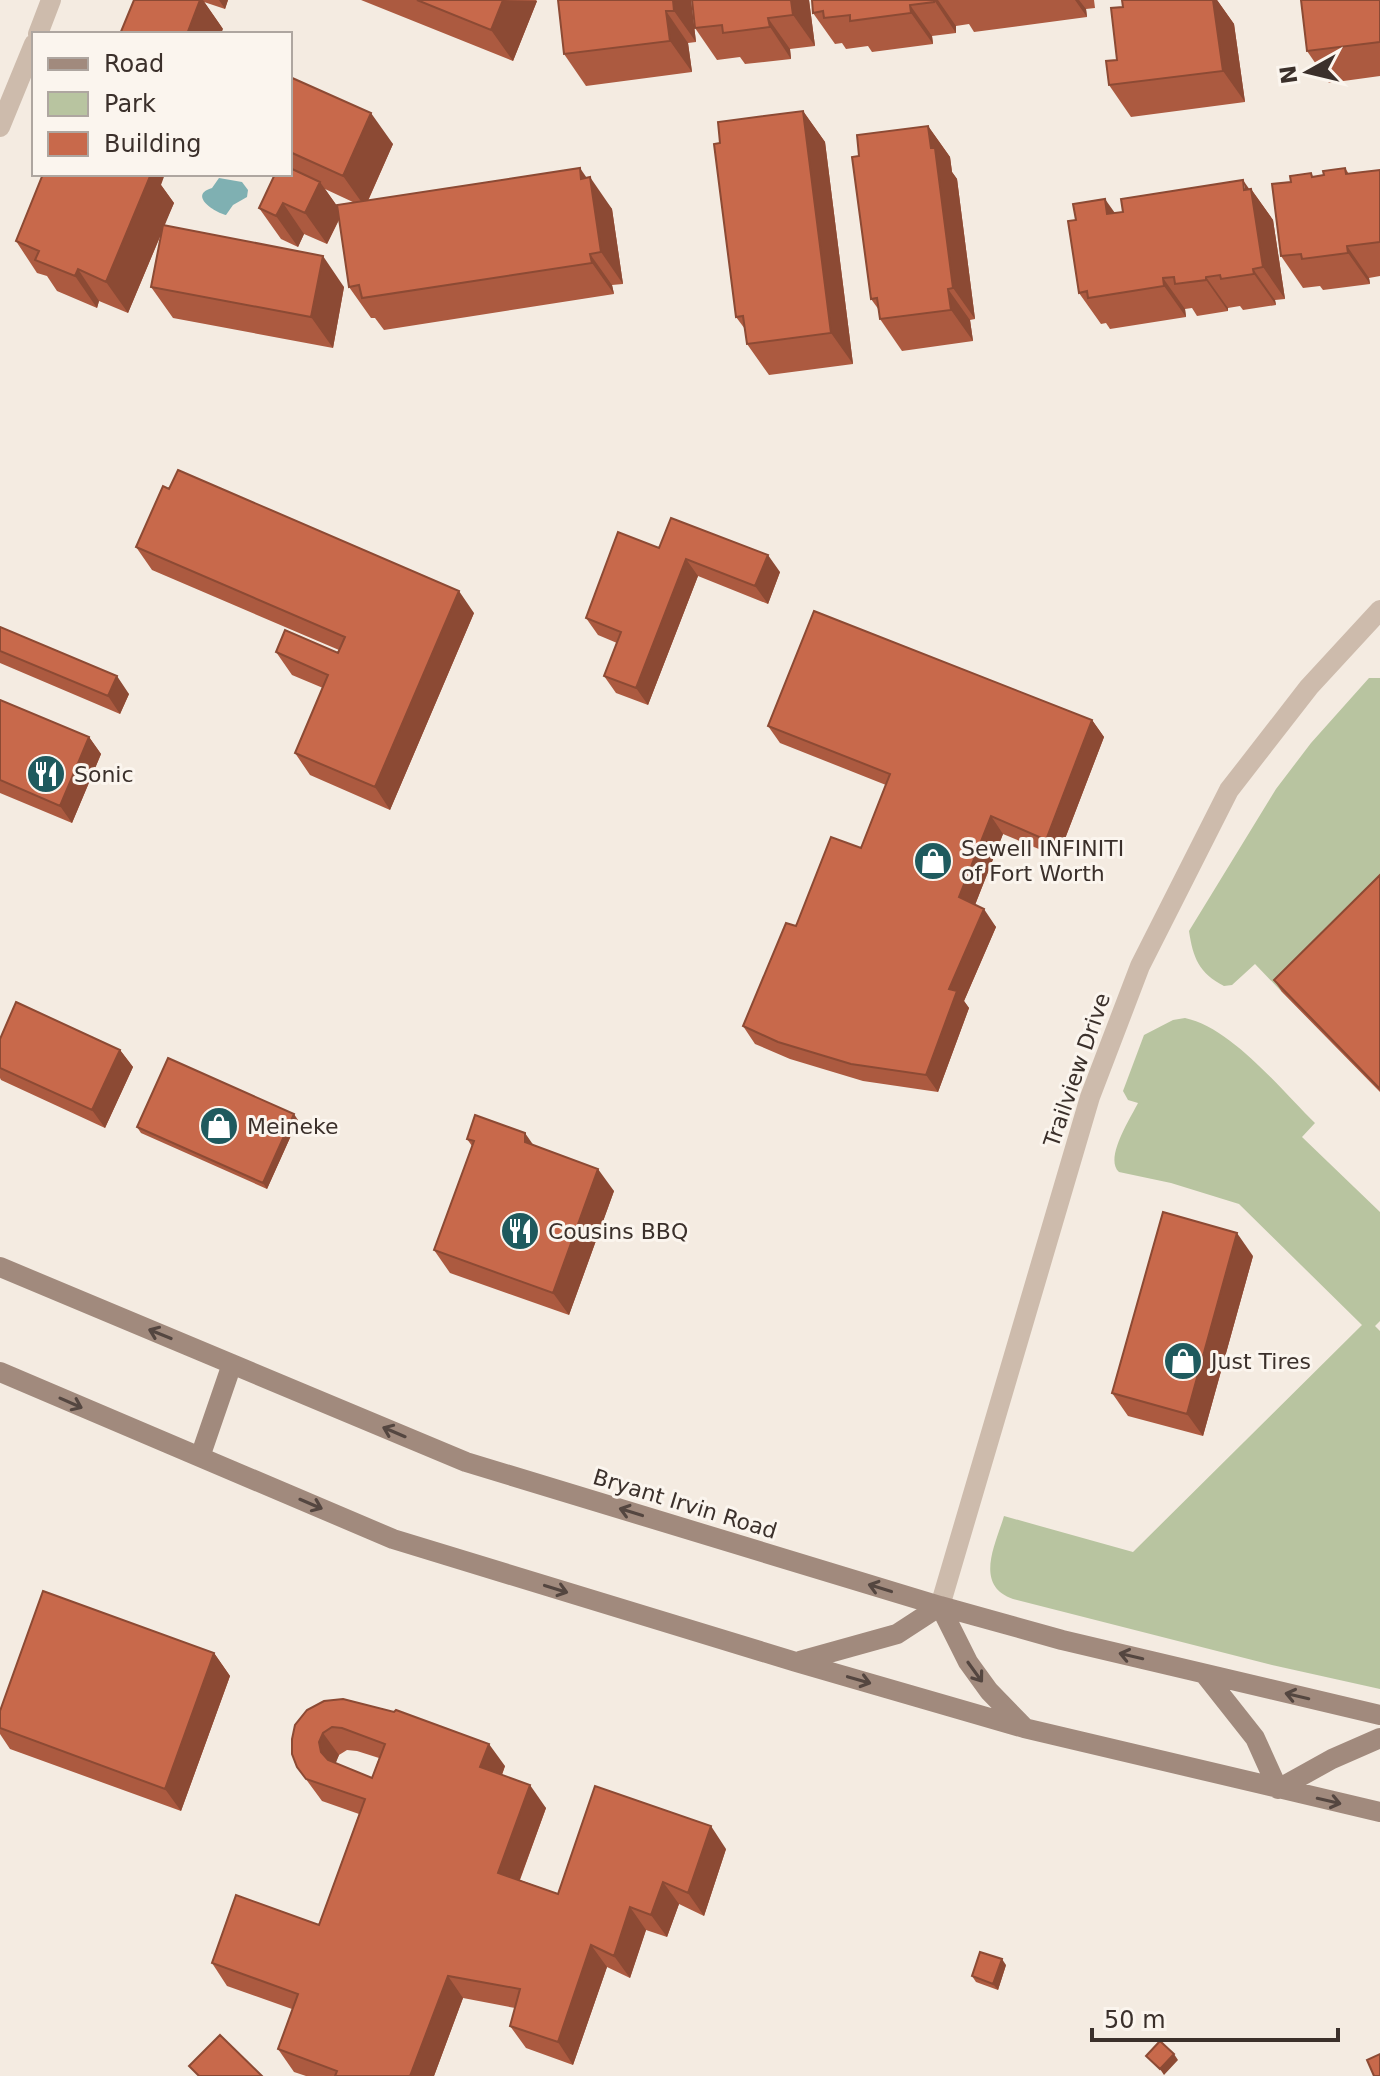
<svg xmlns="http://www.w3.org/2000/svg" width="1380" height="2076" font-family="'DejaVu Sans',sans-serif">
<rect width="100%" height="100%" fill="#f4ebe1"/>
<path fill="#b8c4a0" d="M1369 678H1380V895L1282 992 1255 964 1232 985 1224 986C1199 973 1193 958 1189 931L1276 789 1311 743Z
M1185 1018C1232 1028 1281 1090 1315 1123L1302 1137 1380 1212V1321L1375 1326 1380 1331V1689L1272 1665 1013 1599C974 1585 995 1546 1004 1516L1133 1552 1362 1325 1239 1204 1171 1183 1119 1172C1104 1159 1130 1119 1138 1103L1128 1100 1123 1091 1144 1035 1173 1020Z"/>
<path fill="#7fb0b2" d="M219 178 242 182 248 190 247 197 233 205 226 215C214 212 188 195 212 188Z"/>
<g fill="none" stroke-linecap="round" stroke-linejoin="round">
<path stroke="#cdbbac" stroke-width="20" d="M940 1606 1090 1097 1140 966 1229 790 1309 687 1380 610"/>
<path stroke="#cdbbac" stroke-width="20" d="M38 34 51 0
M0 127 34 44"/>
<path stroke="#a18a7d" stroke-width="20" d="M0 1267 466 1462 940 1606 1062 1640 1380 1715
M0 1372 393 1539 796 1662 1024 1728 1380 1812
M200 1457 232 1364
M800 1661 897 1634 940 1606 968 1662 989 1691 1023 1726
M1206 1676 1255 1738 1278 1789
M1278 1789 1332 1759 1380 1738"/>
</g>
<path fill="#ac5a40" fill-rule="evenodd" d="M134 0H228L225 9 204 2 223 29Z
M361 0H536L537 1 513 61Z
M558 0H691L696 42 688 43 692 72 586 86 564 54Z
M809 0 815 46 790 49 791 59 745 64 740 57 717 60 695 28Z
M812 0H1094L1095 8 1086 9 1087 17 974 32 969 24 956 26V33L932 36 933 44 872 52 868 46 846 49 842 43 835 44 813 13Z
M1122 0H1217L1234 24 1245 102 1131 117 1109 85 1117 60 1123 7Z
M1380 0V76L1329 83 1307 51Z
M290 77 393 144 368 201 587 178 612 209 623 284 612 285 614 294 384 330 375 318H371L349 287 339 220 327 244 304 234 298 247 281 239 259 208 290 174ZM325 189 355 203 337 206Z
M803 111 825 142 853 364 769 375 747 344 745 329 736 317 720 143Z
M928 126 950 157 952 172 957 179 975 319 970 320 973 341 902 351 880 319 879 310 871 299 859 156Z
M1345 168 1349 174 1380 170V276L1369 278 1370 284 1323 290 1320 286 1303 288 1281 256 1313 177 1324 175Z
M161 185 174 203 164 225 344 287 333 348 173 318 151 287 162 232 128 313 99 301 97 308 57 291 47 276 37 273 16 241Z
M1251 189 1273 220 1285 299 1275 300 1276 305 1243 310 1240 306 1228 308V311L1197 316 1192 308 1185 309 1186 317 1110 329 1106 323 1101 324 1079 293 1076 220Z
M136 547 474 613 390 810 310 775 295 753 323 688 292 675 276 652 338 653 339 650 152 570Z
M659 548 780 572 768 604 698 576 648 705 616 693 604 676 617 643 598 635 586 618Z
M0 627 129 694 120 714 0 663Z
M0 700 89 737 101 754 72 823 0 793Z
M1092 720 1104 737 1058 857 1003 834 975 905 996 927 964 1001 969 1008 938 1092 863 1081 790 1059 755 1044 743 1026 796 926 861 848 886 785 780 743 768 726Z
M1380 875V1092L1282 992 1274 980Z
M0 1039 120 1050 133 1067 105 1128 1 1080 0 1078Z
M298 1120 267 1189 141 1133 137 1127Z
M467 1139 534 1145 614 1191 569 1315 450 1273 434 1250 472 1146Z
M1253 1256 1203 1436 1128 1416 1112 1393Z
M214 1653 230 1676 181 1811 10 1749 0 1734V1711Z
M307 1710 505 1766 502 1775 546 1808 520 1880 558 1894 726 1849 704 1916 679 1904 667 1937 646 1930 630 1978 607 1967 573 2065 526 2048 510 2026 515 2008 463 1998 434 2076H306L294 2072 278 2049 292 2009 227 1986 212 1963 319 1925 359 1814 322 1801 297 1767ZM347 1750 357 1751 379 1758 372 1778 335 1763 339 1755Z
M1006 1965 998 1990 976 1982 972 1976Z"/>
<path fill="#8c4a34" d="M200 0H203L223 29 221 34H187Z
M219 0H228L225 9Z
M503 0 537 1 513 61 491 30Z
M673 0H691L696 42 674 11Z
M791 0H809L815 46 793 15Z
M934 0H938L956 26V33Z
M1075 0H1079L1086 9 1087 17Z
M1201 0H1217L1234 24 1245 102 1223 71Z
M910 5 932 36 933 44 911 13Z
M666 11 688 43 692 72 670 41Z
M768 18 790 49 791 59 770 27Z
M803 111 825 142 853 364 831 333Z
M371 113 393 144 365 207 343 176Z
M928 126 950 157 952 172 957 179 975 319 953 288Z
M580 168 591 184 590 177 612 209 623 284 601 252 581 179Z
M151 174H165L161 185 174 203 128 313 106 282Z
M1243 180 1252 193 1251 189 1273 220 1285 299 1263 267Z
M320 182 342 213 327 244 305 213Z
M1105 199 1127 230 1107 214Z
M283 203 304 234 298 247 276 216Z
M1347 246 1369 278 1370 284 1348 253Z
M590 254 612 285 614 294 592 263Z
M323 256 344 287 333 348 311 317Z
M78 269 99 301 97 308 75 276Z
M1253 269 1275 300 1276 305 1254 274Z
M1206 277 1228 308V311L1206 280Z
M1163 278 1185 309 1186 317 1164 286Z
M948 289 970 320 973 341 951 310Z
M768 555 780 572 768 604 755 586Z
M686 559 698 576 648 705 636 688Z
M459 591 474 613 390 810 375 787Z
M117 676 129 694 120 714 108 696Z
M1092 720 1104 737 1058 857 1046 840Z
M89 737 101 754 72 823 60 806Z
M991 816 1003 834 971 915 959 897Z
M984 909 996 927 964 1001 969 1008 938 1092 926 1075 949 989Z
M120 1050 133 1067 105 1128 92 1110Z
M294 1114 298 1120 267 1189 263 1183Z
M525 1133 541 1156 525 1142Z
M598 1169 614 1191 569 1315 553 1293Z
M1237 1233 1253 1256 1203 1436 1187 1414Z
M214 1653 230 1676 181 1811 165 1789Z
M323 1733 339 1755 335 1765 336 1775 321 1752 319 1742Z
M489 1744 505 1766 496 1790 480 1767Z
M530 1785 546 1808 514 1895 498 1873Z
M711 1826 726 1849 704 1916 688 1893Z
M663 1882 679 1904 667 1937 651 1915Z
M630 1907 646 1930 630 1978 614 1956Z
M591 1945 607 1967 573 2065 558 2042Z
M1002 1959 1006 1965 998 1990 993 1984Z
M448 1976 463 1998 434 2076H410Z
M1174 2054 1178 2060 1164 2075 1160 2069Z"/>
<path fill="#c8694b" stroke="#8c4a34" stroke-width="2" fill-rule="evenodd" d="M134 0H200L187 34H120Z
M417 0H503L491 30Z
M558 0H673L674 11H666L670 41 564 54Z
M692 0H791L793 15 768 18 770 27 723 33 722 25 695 28Z
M812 0H934V2L910 5 911 13 850 21V15L824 18 823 11 813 13Z
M1122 0H1213L1223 71 1109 85 1106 61 1117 60 1111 8 1123 7Z
M1301 0H1380V42L1307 51Z
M290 77 371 113 343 176 290 152Z
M803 111 831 333 747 344 743 316 736 317 714 144 720 143 718 122Z
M928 126 931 148H935L953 288 948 289 951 310 880 319 877 298 871 299 852 157 859 156 857 135Z
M290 168 320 182 305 213 283 203 276 216 259 208 275 174H290Z
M580 168 581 179 590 177 601 252 590 254 592 263 362 298 359 285 349 287 337 205Z
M1345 168 1346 174 1380 170V242L1347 246 1348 253 1302 259 1301 254 1281 256 1272 184 1291 182 1290 176 1311 173 1312 177 1324 175 1323 171Z
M43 174H151L106 282 78 269 75 276 35 260 39 251 16 241Z
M1243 180 1244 190 1251 189 1263 267 1253 269 1254 274 1221 279 1220 275 1206 277V280L1175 284 1174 277 1163 278 1164 286 1088 298 1087 291 1079 293 1068 221 1076 220 1073 204 1105 199 1107 214 1123 212 1121 199Z
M163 225 323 256 311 317 151 287Z
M178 470 459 591 375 787 295 753 328 675 276 652 285 630 338 653 345 637 136 547 163 486 169 489Z
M671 518 768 555 755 586 686 559 636 688 604 676 621 632 586 618 618 532 659 548Z
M814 611 1092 720 1046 840 991 816 959 897 984 909 949 989 957 991 926 1075 851 1064 778 1042 743 1026 786 923 796 926 831 837 861 848 890 774 768 726Z
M0 627 117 676 108 696 0 651Z
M0 700 89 737 60 806 0 780Z
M1380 875V1089L1274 980Z
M16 1002 120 1050 92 1110 0 1068V1039Z
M168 1058 294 1114 263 1183 137 1127Z
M475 1115 525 1133V1142L598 1169 553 1293 434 1250 474 1141 467 1139Z
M1163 1212 1237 1233 1187 1414 1112 1393Z
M43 1591 214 1653 165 1789 0 1728V1711Z
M343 1699 394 1712 396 1710 489 1744 480 1767 530 1785 498 1873 558 1894 595 1786 711 1826 688 1893 663 1882 651 1915 630 1907 614 1956 591 1945 558 2042 510 2026 520 1989 448 1976 410 2076H335L337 2071 278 2049 298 1994 212 1963 236 1895 319 1925 365 1799 306 1779 297 1767 292 1754V1739L295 1725 307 1710 324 1701ZM332 1727 342 1728 385 1744 372 1778 328 1760 321 1752 319 1742 323 1733Z
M980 1952 1002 1959 993 1984 972 1976Z
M220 2035 262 2076H199L189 2066Z
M1160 2041 1174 2054 1160 2069 1146 2056Z
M1380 2054V2076H1374L1367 2060Z"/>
<defs><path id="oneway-shaft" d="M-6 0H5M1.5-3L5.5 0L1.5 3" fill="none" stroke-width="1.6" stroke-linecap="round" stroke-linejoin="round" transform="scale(2)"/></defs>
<g stroke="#544640">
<use href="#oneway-shaft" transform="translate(160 1334) rotate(-158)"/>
<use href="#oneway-shaft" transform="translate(71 1403) rotate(24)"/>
<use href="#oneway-shaft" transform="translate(394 1432) rotate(-157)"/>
<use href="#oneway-shaft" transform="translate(311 1504) rotate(23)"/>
<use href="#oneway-shaft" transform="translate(631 1512) rotate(-163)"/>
<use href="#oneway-shaft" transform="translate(880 1588) rotate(-163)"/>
<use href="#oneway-shaft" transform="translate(556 1589) rotate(17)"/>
<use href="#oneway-shaft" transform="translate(1131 1656) rotate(-167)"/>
<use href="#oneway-shaft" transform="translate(975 1672) rotate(54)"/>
<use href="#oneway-shaft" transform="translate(859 1680) rotate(16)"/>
<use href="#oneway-shaft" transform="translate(1297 1696) rotate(-167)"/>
<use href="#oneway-shaft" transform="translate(1329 1801) rotate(13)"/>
</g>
<defs>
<symbol id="restaurant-disc" viewBox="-11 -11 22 22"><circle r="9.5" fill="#1f5a5e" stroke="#fbf5ee"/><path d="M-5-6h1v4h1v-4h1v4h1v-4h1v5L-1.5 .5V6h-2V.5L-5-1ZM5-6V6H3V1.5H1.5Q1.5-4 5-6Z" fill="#fff"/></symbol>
<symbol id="shop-disc" viewBox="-11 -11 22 22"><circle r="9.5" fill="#1f5a5e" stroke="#fbf5ee"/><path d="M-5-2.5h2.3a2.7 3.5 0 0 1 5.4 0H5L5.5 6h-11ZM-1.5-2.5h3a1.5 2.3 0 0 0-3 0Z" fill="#fff"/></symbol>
</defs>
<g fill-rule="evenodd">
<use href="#restaurant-disc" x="24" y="752" width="44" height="44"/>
<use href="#shop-disc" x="911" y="839" width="44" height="44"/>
<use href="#shop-disc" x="197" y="1104" width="44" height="44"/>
<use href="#restaurant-disc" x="498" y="1209" width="44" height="44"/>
<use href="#shop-disc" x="1161" y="1339" width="44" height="44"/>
</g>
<g text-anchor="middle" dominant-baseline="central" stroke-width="6" stroke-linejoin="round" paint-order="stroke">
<g font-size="22" fill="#3b302b" stroke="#fbf5ee" text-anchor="start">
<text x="74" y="774">Sonic</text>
<text x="961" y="848">Sewell INFINITI<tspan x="961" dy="25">of Fort Worth</tspan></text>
<text x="247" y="1126">Meineke</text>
<text x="548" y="1231">Cousins BBQ</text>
<text x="1211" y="1361">Just Tires</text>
</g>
<g font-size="22" fill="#3b302b" stroke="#fbf5ee">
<text transform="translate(1077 1070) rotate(-71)">Trailview Drive</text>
<text transform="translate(685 1504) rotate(17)">Bryant Irvin Road</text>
</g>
</g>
<rect x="32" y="32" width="260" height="144" fill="#fbf5ee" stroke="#aea6a0" stroke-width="2"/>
<rect x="48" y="58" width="40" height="12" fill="#a18a7d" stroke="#aea6a0" stroke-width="2"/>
<text x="104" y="72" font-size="24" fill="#3b302b">Road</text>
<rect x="48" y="92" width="40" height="24" fill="#b8c4a0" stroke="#aea6a0" stroke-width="2"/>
<text x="104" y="112" font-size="24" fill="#3b302b">Park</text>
<rect x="48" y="132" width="40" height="24" fill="#c8694b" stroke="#aea6a0" stroke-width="2"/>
<text x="104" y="152" font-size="24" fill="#3b302b">Building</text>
<g transform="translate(1308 72) rotate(262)" stroke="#fbf5ee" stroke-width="6" paint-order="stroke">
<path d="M0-6L14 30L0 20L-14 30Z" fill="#3b302b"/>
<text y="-12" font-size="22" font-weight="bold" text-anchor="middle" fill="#3b302b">N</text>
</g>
<path d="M1092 2028v12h246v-12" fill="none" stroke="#3b302b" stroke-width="4"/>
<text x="1104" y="2028" font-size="24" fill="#3b302b" stroke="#fbf5ee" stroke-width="6" paint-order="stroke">50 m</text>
</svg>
